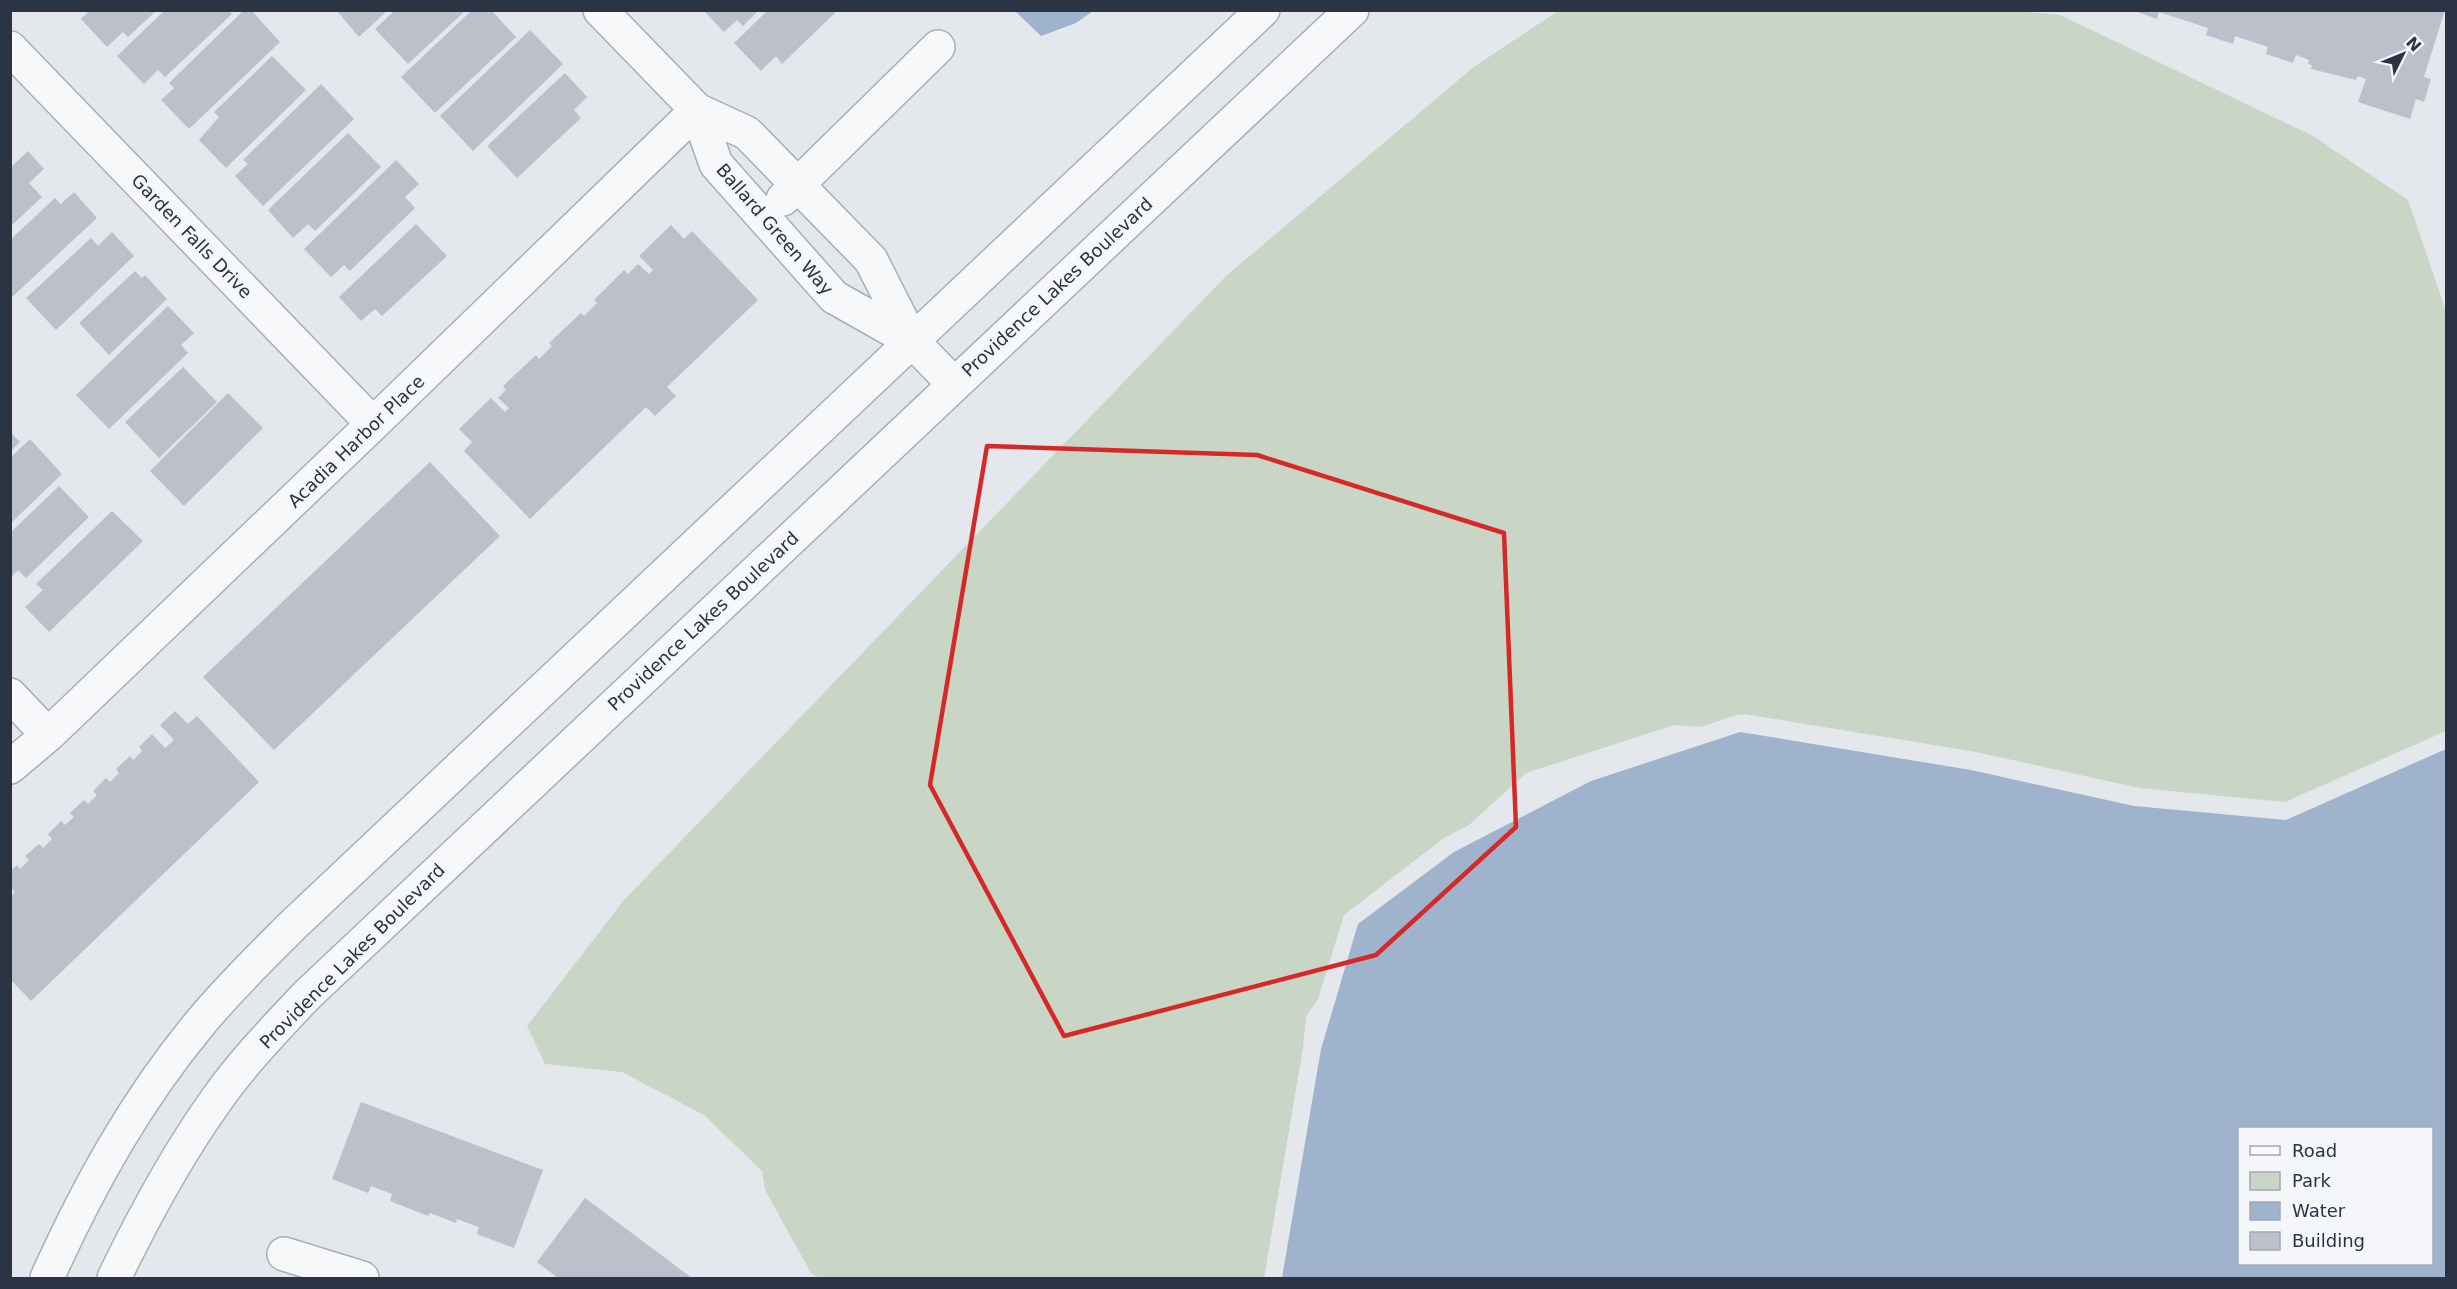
<svg xmlns="http://www.w3.org/2000/svg" width="2457" height="1289" font-family="'DejaVu Sans',sans-serif">
<rect width="100%" height="100%" fill="#e4e7ec"/>
<path fill="#c9d6c5" d="M2013 11 2060 15 2313 136 2408 200 2446 311V731L2285 802 2139 788 1976 752 1745 714 1736 715 1701 727 1674 725 1526 773 1469 825 1444 838 1344 915 1318 999 1306 1016 1303 1048 1264 1278H819L811 1273 765 1190 762 1171 704 1115 622 1072 545 1064 527 1026 624 900 1227 275 1475 66 1558 11Z"/>
<path fill="#9fb4cc" fill-rule="evenodd" d="M1015 11H1093L1076 23 1041 36Z
M1740 732 1971 770 2134 806 2286 820 2446 749V1278H1282L1321 1049 1358 924 1454 852 1591 781ZM2240 1128H2432V1264H2240Z"/>
<path fill="#bbc0ca" d="M90 10H157L128 37 123 32 107 47 81 19Z
M165 10H228L232 14 165 77 158 70 144 84 117 56Z
M244 10H251L280 42 189 129 161 100 174 88 169 83Z
M336 10H388L359 37Z
M395 10H466L408 64 375 29Z
M472 10H491L516 37 435 113 401 77Z
M703 10H759L743 26 737 20 724 32Z
M768 10H838L782 64 776 56 761 71 734 43Z
M2132 10H2445L2424 77 2431 79 2424 102 2416 99 2410 119 2358 102 2366 79 2358 76 2356 80 2311 69 2312 65 2308 64 2309 60 2296 55 2293 63 2266 54 2268 47 2235 36 2233 44 2206 35 2208 28 2159 12 2157 19Z
M530 30 563 64 473 151 440 116Z
M272 56 306 90 226 168 199 140 219 117 214 112Z
M565 73 587 97 574 110 581 118 517 178 487 146Z
M321 84 354 119 263 206 235 176 248 164 243 160Z
M348 133 381 167 315 231 308 224 293 238 268 210Z
M28 151 44 169 29 183 42 197 10 227V168Z
M396 160 419 184 405 197 415 208 350 271 344 265 331 277 304 249Z
M74 192 97 218 10 299V240L55 198 61 204Z
M416 224 447 256 382 316 375 309 361 321 339 297Z
M671 225 684 239 692 231 758 300 667 387 676 396 655 416 646 407 530 519 464 451 472 442 459 429 491 398 505 412 509 408 498 398 506 390 503 386 536 355 539 359 552 346 549 343 581 313 584 316 597 303 594 300 624 270 628 274 638 264 649 274 653 270 639 256Z
M112 232 134 256 56 330 26 298 91 238 98 246Z
M135 271 142 278 145 275 167 299 109 355 79 323Z
M168 306 194 333 181 345 188 353 109 429 76 395Z
M183 367 217 402 159 458 125 422Z
M228 393 263 428 184 506 150 471Z
M10 432 20 442 10 452Z
M30 439 62 474 10 524V458Z
M430 462 500 536 274 750 203 677Z
M59 486 89 517 26 578 18 570 10 578V533Z
M112 511 143 541 49 632 25 607 43 590 36 584Z
M175 711 188 724 197 716 259 782 31 1001 10 979V897L15 892 10 887V871L17 865 20 869 29 860 25 856 39 844 43 848 52 839 48 834 61 821 65 825 74 817 70 813 84 800 88 804 97 795 93 791 106 778 110 782 119 773 116 769 130 756 133 760 142 751 139 747 152 734 165 748 174 740 160 725Z
M361 1102 543 1170 514 1248 477 1234 479 1227 457 1219 456 1223 430 1213 428 1216 390 1201 392 1194 371 1186 368 1193 332 1179Z
M585 1198 692 1278H558L537 1262Z"/>
<g fill="none" stroke-linecap="round" stroke-linejoin="round">
<defs>
<path id="minor" d="M600 10 697 110 747 133 871 260 912 341 834 297 716 164 697 110
M10 48 373 424
M783 199 938 47
M912 341 954 384
M10 695 48 735
M10 767 48 735 373 424 697 110
M284 1254 362 1278
M47 1278C88 1187 136 1100 201 1022 229 988 261 957 292 926L1263 10
M114 1278C144 1216 176 1156 217 1099 243 1062 275 1029 307 995L1352 10"/>
</defs>
<use href="#minor" stroke="#a9aeb7" stroke-width="36"/>
<use href="#minor" stroke="#f7f8fa" stroke-width="33"/>
</g>
<path fill="none" stroke="#d62828" stroke-width="4.5" stroke-linejoin="round" d="M987 446 1257 455 1504 533 1516 827 1376 955 1064 1036 930 785Z"/>
<g text-anchor="middle" dominant-baseline="central" stroke-width="6" stroke-linejoin="round" paint-order="stroke">
<g font-size="18" fill="#2b3445" stroke="#f4f6f9">
<text transform="translate(775 229) rotate(49)">Ballard Green Way</text>
<text transform="translate(192 236) rotate(46)">Garden Falls Drive</text>
<text transform="translate(1057 287) rotate(-43)">Providence Lakes Boulevard</text>
<text transform="translate(356 441) rotate(-44)">Acadia Harbor Place</text>
<text transform="translate(703 621) rotate(-43)">Providence Lakes Boulevard</text>
<text transform="translate(352 956) rotate(-45)">Providence Lakes Boulevard</text>
</g>
</g>
<rect width="2457" height="1289" fill="none" stroke="#2b3445" stroke-width="24"/>
<rect x="2238" y="1127" width="195" height="138" fill="#f4f6f9" stroke="#a4a8b1" stroke-width="1.5"/>
<rect x="2250" y="1146" width="30" height="9" fill="#f7f8fa" stroke="#a4a8b1" stroke-width="1.5"/>
<text x="2292" y="1157" font-size="18" fill="#2b3445">Road</text>
<rect x="2250" y="1172" width="30" height="18" fill="#c9d6c5" stroke="#a4a8b1" stroke-width="1.5"/>
<text x="2292" y="1187" font-size="18" fill="#2b3445">Park</text>
<rect x="2250" y="1202" width="30" height="18" fill="#9fb4cc" stroke="#a4a8b1" stroke-width="1.5"/>
<text x="2292" y="1217" font-size="18" fill="#2b3445">Water</text>
<rect x="2250" y="1232" width="30" height="18" fill="#bbc0ca" stroke="#a4a8b1" stroke-width="1.5"/>
<text x="2292" y="1247" font-size="18" fill="#2b3445">Building</text>
<g transform="translate(2403 54) rotate(47)" stroke="#f4f6f9" stroke-width="4.5" paint-order="stroke">
<path d="M0-4.5L10 22L0 15L-10 22Z" fill="#2b3445"/>
<text y="-9" font-size="16" font-weight="bold" text-anchor="middle" fill="#2b3445">N</text>
</g>
</svg>
